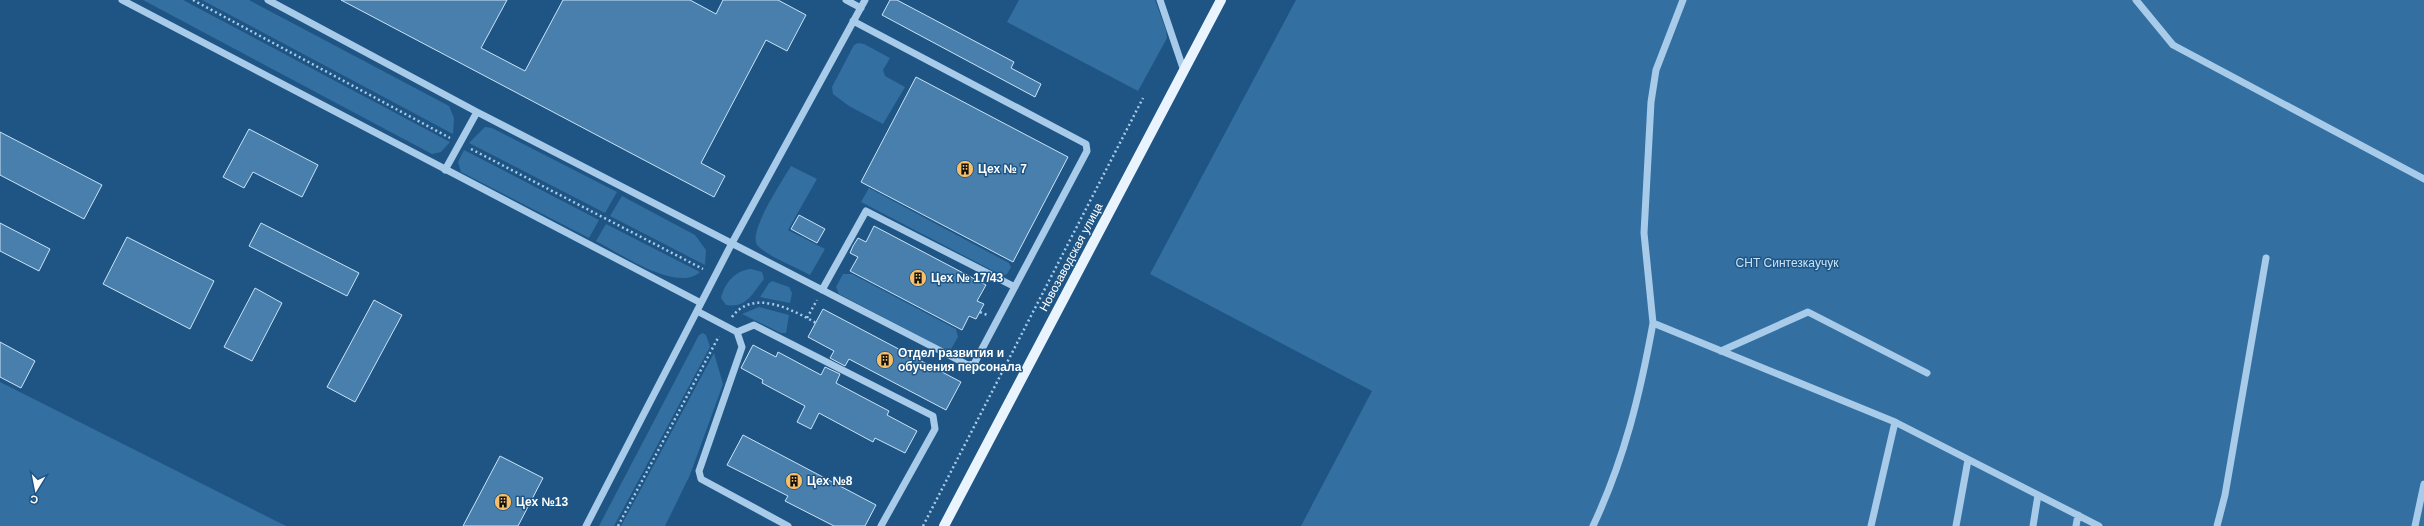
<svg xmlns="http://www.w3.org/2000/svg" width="2424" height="526" font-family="Arial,sans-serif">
<rect width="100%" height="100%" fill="#1f5584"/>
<path fill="#336fa1" d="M143 0H183L450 142 441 152 432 154Z
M202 0H249L449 106 454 118 453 134Z
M1019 0H1155L1166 30 1167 38 1138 91 1007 22Z
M1296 0H2424V526H1301L1372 391 1150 274Z
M858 43 864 44 890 58 883 70 885 76 905 87 883 124 849 106 833 94 832 87 854 45Z
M485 127 492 128 617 192 605 213 469 143Z
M464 150 599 220 589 238 461 172 458 162Z
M791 166 817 179 788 230 825 249 810 275C796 267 769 257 758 246 746 234 783 180 791 166Z
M869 188 1009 263 1011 267 1007 274 1003 276 861 202Z
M622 196 695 235 706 250 705 265 610 216Z
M606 224 700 272C677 293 619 253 596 241Z
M751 269 762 272 764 279C751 295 747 308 726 305L721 298C725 282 736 270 751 269Z
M843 274H852L956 329 958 337 951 349 942 348 839 294 836 287Z
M772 281 789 287 792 293 790 303 760 297 769 283Z
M759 307 789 315 786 333H781L742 314Z
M703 333 706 335 710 347 614 526H599L699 335Z
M714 353 723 384 690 475 665 526H621Z
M0 382 286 526H0Z"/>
<path fill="#487fac" stroke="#cbe3f7" d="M341 0H507L481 48 525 71 563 0H690L716 14 723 0H778L806 15 787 51 766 40 701 163 725 176 714 197Z
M890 0H897L1014 62 1011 68 1041 84 1035 97 882 15Z
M916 77 1068 157 1013 262 861 182Z
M249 129 318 165 302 197 253 172 244 188 223 177Z
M0 132 102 185 84 219 0 175Z
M799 215 825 229 817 243 791 229Z
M0 223 50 249 39 271 0 251Z
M261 223 359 273 347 296 249 246Z
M874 226 986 285 977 301 984 304 976 319 969 316 962 330 850 271 858 257 850 253 853 246 858 238 866 242Z
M127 237 214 281 190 329 103 284Z
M255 288 282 303 252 361 224 347Z
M374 300 402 315 355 402 327 387Z
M823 309 961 382 946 410 849 359 845 366 830 358 834 351 808 337Z
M0 342 35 361 21 388 0 377Z
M753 345 776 357 778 352 821 375 825 367 840 374 836 383 889 411 887 415 917 431 905 453 875 438 873 442 819 413 811 429 797 422 805 406 762 383 763 380 741 368Z
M743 435 876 505 865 526H834L785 501 788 496 727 465Z
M500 456 543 478 518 526H463Z"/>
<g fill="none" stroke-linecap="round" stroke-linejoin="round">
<path stroke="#a7cbe9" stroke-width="2.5" stroke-dasharray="2 3" stroke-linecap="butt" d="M193 0 450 138
M471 149 703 269
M980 312 987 315
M732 317C753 288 793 310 816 323
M807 318 817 300
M618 526 719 336
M923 526 1143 98"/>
<path stroke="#a7cbe9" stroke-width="7" d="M122 0 701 303
M268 0 477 112 968 365 974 364 1087 151 1086 144 853 21
M846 0 861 8
M1160 0 1184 71
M1683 0 1656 70 1651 102 1644 233 1653 323 1895 422 2099 526
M2136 0 2173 45 2424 179
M445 170 477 112
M822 290 866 211 1015 287
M697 311 737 332 742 347 699 471 701 479 788 526
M737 332 754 325 933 416 935 429 881 526
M1721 351 1808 312 1927 373
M586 526 732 243 865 0
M1593 526C1624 460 1640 395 1653 323
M1871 526 1895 422
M1956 526 1968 460
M2033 526 2038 495
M2076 526 2078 515
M2217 526 2225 495 2266 258
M2415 526 2424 484"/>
<path stroke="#eaf4fe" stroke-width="10" d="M944 526 1221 0"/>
</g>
<defs>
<symbol id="building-disc" viewBox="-11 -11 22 22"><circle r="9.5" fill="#f7bf67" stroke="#1f5584"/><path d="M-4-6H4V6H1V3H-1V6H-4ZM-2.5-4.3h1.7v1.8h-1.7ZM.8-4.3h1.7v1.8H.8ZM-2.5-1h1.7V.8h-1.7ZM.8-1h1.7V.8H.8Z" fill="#111"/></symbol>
</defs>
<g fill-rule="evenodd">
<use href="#building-disc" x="955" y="159" width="20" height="20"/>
<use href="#building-disc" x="908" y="268" width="20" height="20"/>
<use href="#building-disc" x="875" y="350" width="20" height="20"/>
<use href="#building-disc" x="784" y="471" width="20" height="20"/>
<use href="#building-disc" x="493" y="492" width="20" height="20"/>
</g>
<g text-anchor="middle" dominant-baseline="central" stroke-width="3" stroke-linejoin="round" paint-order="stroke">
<g font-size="12" font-weight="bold" fill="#fff" stroke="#1f5584" text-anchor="start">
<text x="978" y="169">Цех № 7</text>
<text x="931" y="278">Цех № 17/43</text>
<text x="898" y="353">Отдел развития и<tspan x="898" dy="14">обучения персонала</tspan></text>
<text x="807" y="481">Цех №8</text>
<text x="516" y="502">Цех №13</text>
</g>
<g font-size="12" fill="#fff" stroke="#1f5584">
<text transform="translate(1071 257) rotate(-62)">Новозаводская улица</text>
</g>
<g font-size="12" fill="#cbe3f7" stroke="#1f5584">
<text x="1787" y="263">СНТ Синтезкаучук</text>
</g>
</g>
<g transform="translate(36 490) rotate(190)" stroke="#1f5584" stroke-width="3" paint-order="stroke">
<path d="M0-3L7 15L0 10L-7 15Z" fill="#ffffff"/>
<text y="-6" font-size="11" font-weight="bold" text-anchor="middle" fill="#ffffff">С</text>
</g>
</svg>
